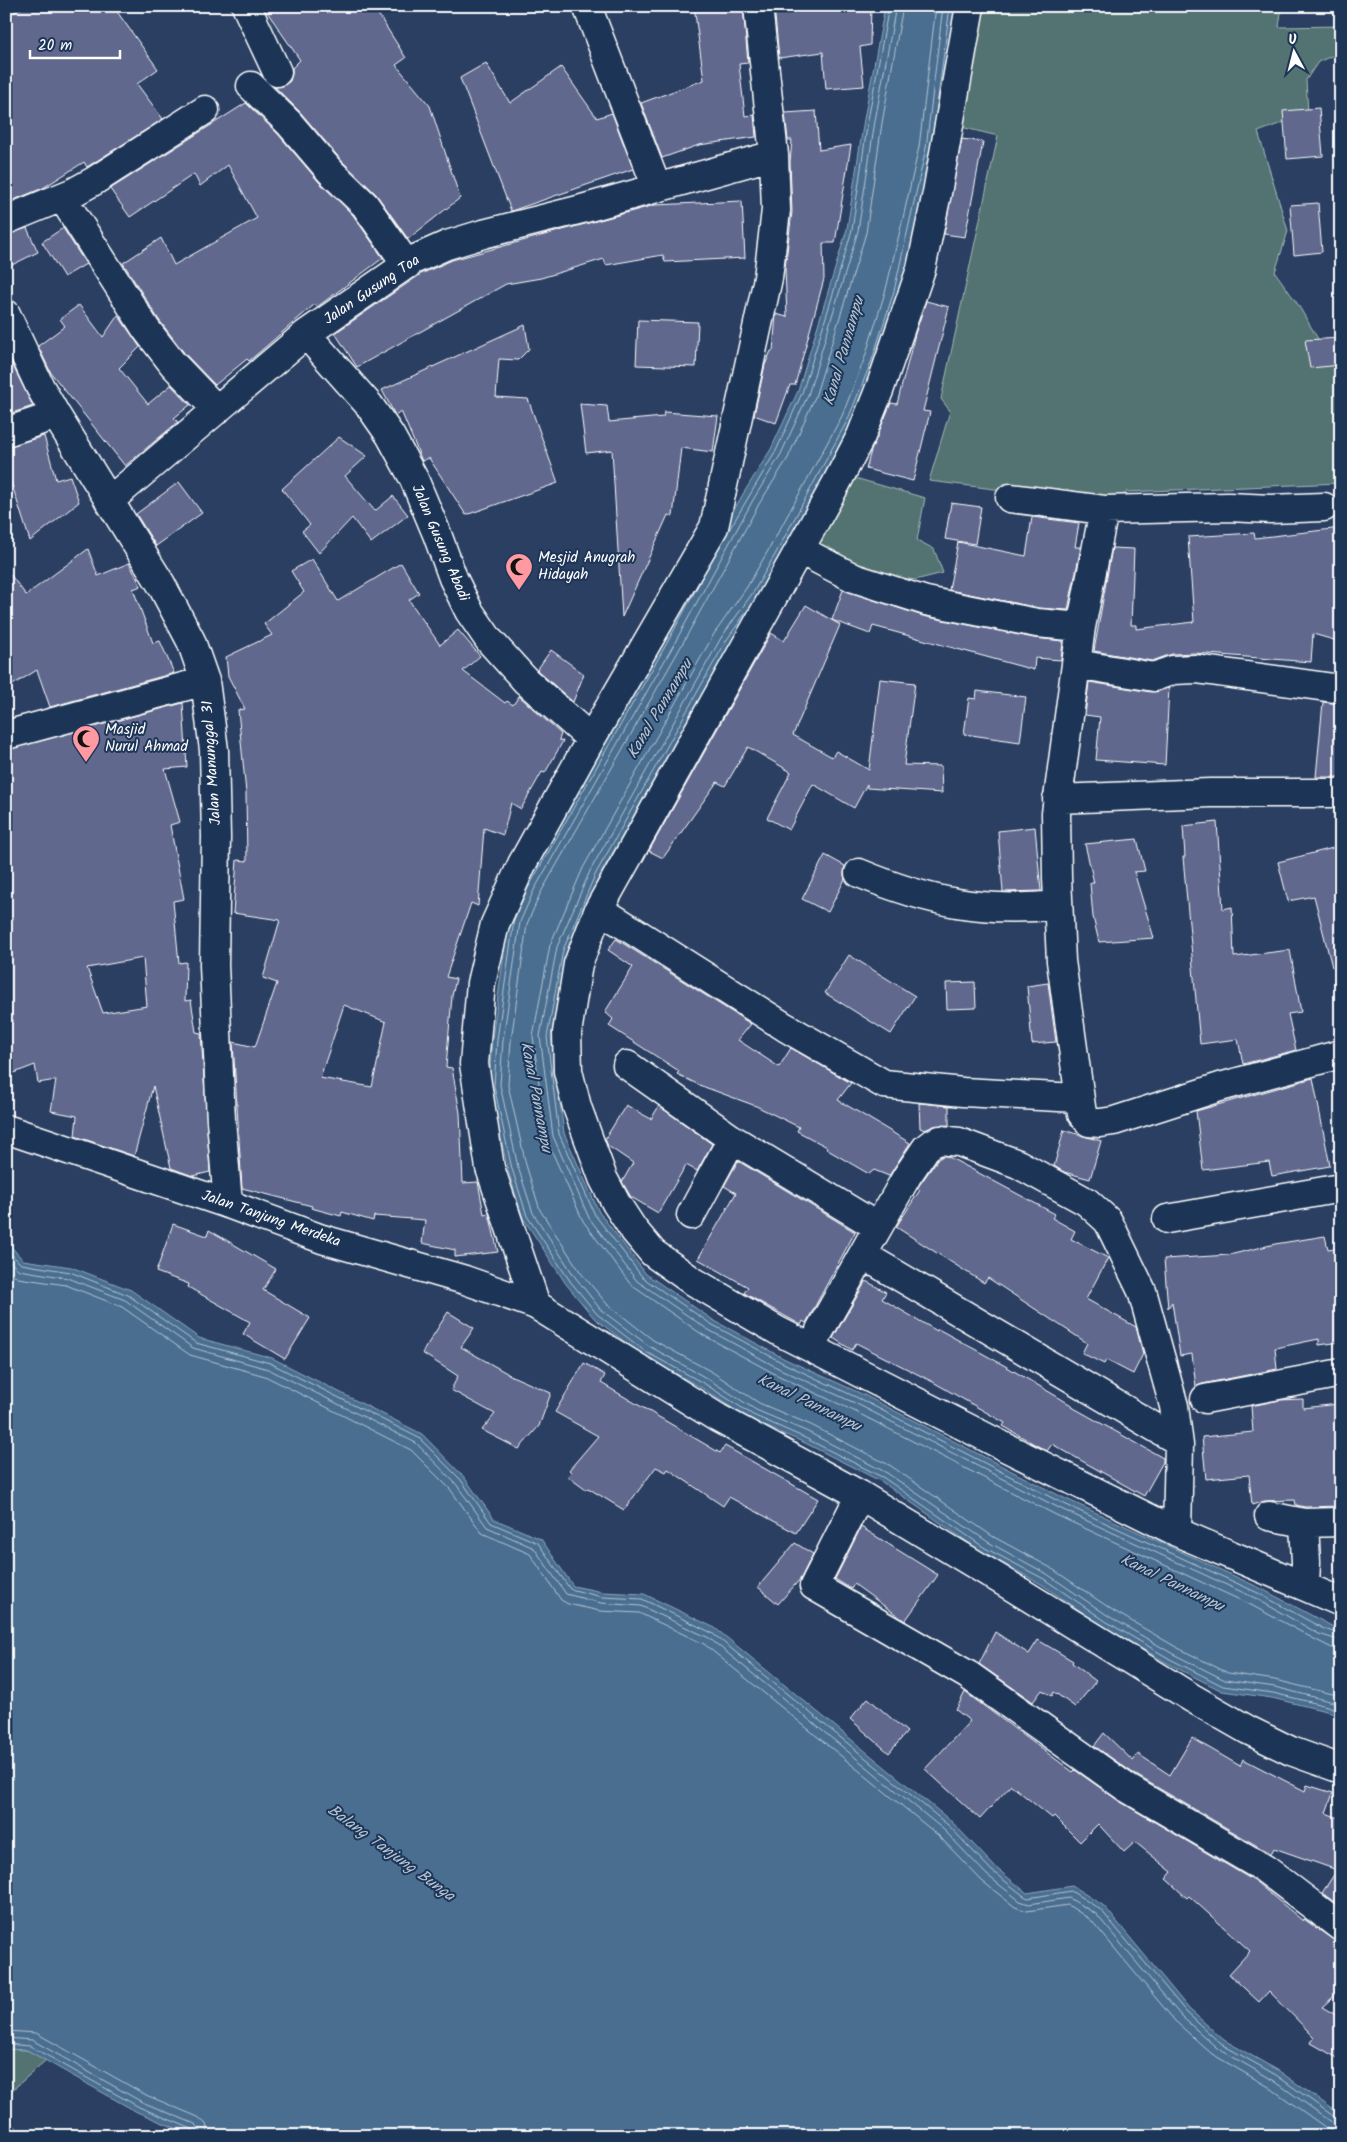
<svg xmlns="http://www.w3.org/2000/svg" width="1347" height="2142" font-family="Kalam,sans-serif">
<rect width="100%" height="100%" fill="#2a3f62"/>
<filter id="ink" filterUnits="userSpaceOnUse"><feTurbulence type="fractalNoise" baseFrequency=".02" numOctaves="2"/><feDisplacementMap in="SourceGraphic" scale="10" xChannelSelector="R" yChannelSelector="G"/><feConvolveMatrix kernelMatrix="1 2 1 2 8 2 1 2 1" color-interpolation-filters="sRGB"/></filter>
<g filter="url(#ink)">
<path fill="#527372" stroke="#a8b9b8" d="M979 6H1282L1279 27 1341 26V52L1318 62 1306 80 1308 113 1258 132 1288 231 1275 272 1297 303 1324 349 1341 357V483L1126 492 1117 504 929 481 950 411 941 399 998 136 961 127Z
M848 476 925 498 917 540 934 549 943 573 915 580 873 573 831 551 814 540Z
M6 2049 27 2050 46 2060 9 2093 12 2123 25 2136H6Z"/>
<path fill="#486e90" stroke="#91a8bc" d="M885 6H955L945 74 937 150 883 364 763 597 731 643 599 877 568 951 551 1036 564 1133 599 1212 646 1274 713 1320 785 1359 862 1394 1064 1498 1260 1588 1341 1631V1717L1326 1711 1272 1698 1222 1691 1167 1663 1104 1627 1041 1584 982 1552 882 1482 803 1442 750 1420 702 1388 643 1356 594 1318 566 1284 523 1218 508 1170 489 1086 492 1039 509 918 523 885 743 494 771 449 798 391 847 229 864 119Z
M6 1241 23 1260 71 1267 131 1290 199 1338 272 1358 422 1434 464 1477 494 1519 541 1539 573 1586 603 1592 644 1594 715 1628 952 1822 995 1867 1027 1893 1072 1886 1104 1906 1189 2009 1224 2040 1279 2071 1341 2115V2136H194L137 2112 27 2050 6 2049Z"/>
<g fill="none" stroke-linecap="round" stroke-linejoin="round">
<path stroke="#b6c5d3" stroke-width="1" d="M896 6 875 121 858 231 808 395 781 454 753 500 673 646 534 890 520 922 503 1040 500 1085 518 1167 533 1213 575 1277 601 1310 649 1346 708 1379 756 1410 808 1432 887 1473 988 1542 1047 1574 1110 1617 1173 1654 1225 1680 1275 1687 1341 1704
M903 6 882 123 866 233 815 397 788 458 759 504 679 650 540 894 527 924 511 1041 508 1085 526 1165 540 1210 581 1273 607 1304 653 1340 712 1372 759 1403 811 1425 891 1466 992 1536 1051 1568 1114 1611 1176 1647 1228 1673 1275 1680 1341 1696
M936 6 919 147 903 218 886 289 865 357 842 416 769 549 747 587 714 634 583 868 550 945 533 1036 546 1138 583 1221 631 1285 703 1335 777 1375 854 1411 1056 1515 1251 1605 1316 1640 1332 1648 1341 1649
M943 6 926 148 910 220 894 291 872 360 848 419 776 553 754 591 721 638 590 871 557 947 540 1036 553 1136 589 1218 637 1281 707 1329 780 1369 857 1404 1059 1508 1255 1598 1319 1634 1341 1641
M936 114 950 6
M729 530 776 451 802 393 830 304 852 230 868 120 889 6
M700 582 667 643 528 888 514 920 497 1040 494 1086 512 1169 527 1216 570 1281 597 1314 646 1352 705 1384 753 1415 805 1438 884 1478 985 1548 1044 1579 1107 1622 1170 1659 1223 1686 1273 1693 1327 1706 1341 1711
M749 608 726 641 595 875 563 950 547 1037 559 1134 595 1215 643 1278 711 1324 783 1363 860 1399 1062 1503 1258 1593 1322 1628 1341 1635
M6 1249 21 1264 70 1272 128 1295 196 1343 270 1363 419 1438 461 1480 491 1523 538 1543 570 1589 602 1597 642 1599 712 1633 948 1825 992 1871 1024 1896 1028 1898 1071 1891 1101 1910 1186 2012 1221 2044 1276 2075 1336 2118 1341 2119
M6 1258 19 1270 68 1278 125 1300 193 1348 268 1369 416 1443 456 1484 487 1527 534 1548 566 1594 601 1603 641 1606 709 1638 944 1830 987 1875 1020 1901 1029 1904 1069 1898 1096 1914 1181 2016 1217 2048 1273 2080 1333 2123 1341 2125
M6 1269 18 1278 66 1285 122 1307 190 1355 265 1376 411 1450 450 1489 482 1533 530 1554 561 1600 568 1604 600 1611 639 1613 704 1644 939 1836 982 1881 1015 1907 1027 1911 1068 1905 1091 1920 1175 2021 1212 2054 1269 2087 1329 2130 1341 2133
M6 2031 36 2033 146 2095 198 2117 206 2124 209 2136
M6 2038 32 2040 142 2102 195 2124 200 2129 201 2136
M6 2044 30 2046 139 2107 192 2129 195 2136"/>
</g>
<path fill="#60678e" stroke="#fff" fill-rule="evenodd" d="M26 6H113L158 69 137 84 163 119 87 167 84 162 43 188 6 203V17Z
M263 6H373L406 58 396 65 430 106 460 198 408 239 376 194 341 160 301 113 275 87 283 86 290 81 292 74V68L300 60Z
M694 6H743L748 63 739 64 745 116 754 115 756 137 699 145 662 158 641 103 704 80Z
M774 6H871L870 45 860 47 864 86 826 89 823 52 779 58Z
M486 63 510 103 561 67 597 118 612 113 633 169 511 211 460 78Z
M246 103 278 134 319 182 353 215 383 258 317 307 315 304 249 361 247 359 215 385 185 354 159 320 123 263 161 238 174 265 257 218 228 165 200 186 194 174 130 217 110 189Z
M1319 108 1323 156 1287 159 1283 111Z
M816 111 819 150 851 145 835 243H823L824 279 795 385H790L776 423 754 415 765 365 771 351H773L776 314 787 317 785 268 792 212 790 162 792 140H788L785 113Z
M962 139 983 142 965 237 944 234Z
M742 201 745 258 665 262 663 255 606 265 604 259 541 278 506 284 357 367 335 333 421 274 452 260 655 205Z
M1318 203 1322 252 1294 255 1290 205Z
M27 228 38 252 6 268V235Z
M63 228 86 264 64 277 42 242Z
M926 301 949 307 923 411 930 412 913 481 866 469 871 451 891 403 897 404 915 334Z
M79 305 103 337 118 315 140 347 119 368 148 404 171 385 190 405 174 418 178 422 125 466 51 373 38 346 65 326 60 319Z
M638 320 698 322 696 367 636 365Z
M525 325 529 349 518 360 499 359 496 397 528 399 558 483 466 515 429 458 422 461 401 411 395 415 382 390Z
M1341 338V365L1310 368 1305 340Z
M6 352 33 406 6 415Z
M580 404 607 406 609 422 663 417 664 412 718 416 713 452 681 448 673 516 668 515 622 617 612 450 586 453Z
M44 436 56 480 70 476 79 502 30 541 11 482 6 484V447Z
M339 437 367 456 345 476 375 511 393 496 408 515 371 543 352 518 319 553 302 531 310 525 282 489Z
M179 482 202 513 156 546 136 514Z
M951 503 981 507 975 544 945 539Z
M1032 517 1079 523 1075 547H1081L1068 610 1039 608 949 590 958 542 1026 556Z
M1341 528V642L1313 634 1311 662 1195 653 1172 654 1152 661 1094 651 1112 548 1134 549 1131 625H1136V629L1194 622 1188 537 1254 533 1255 538Z
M88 549 98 576 129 563 141 586 133 589 153 643 160 641 174 673 50 707 37 670 6 689V569L26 595Z
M312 559 338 601 401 563 419 593 409 600 440 645 458 630 480 656 463 671 505 703 507 701 513 705 519 696 561 734 559 740 563 741 545 773 542 772 521 809 511 803 503 835 484 828 478 906 471 903 446 977 456 979 452 996 446 1067 452 1068 460 1113 463 1183 478 1182 484 1214 489 1213 498 1252 455 1257V1250L422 1243 425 1220 374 1216 373 1221 342 1212 341 1216 311 1208 312 1206 242 1188 233 1042 255 1047 277 983 263 978 280 920 233 913 237 860 247 861 246 793 238 710 245 709 228 676 226 657 272 635 264 624 304 592 291 571ZM344 1005 386 1022 372 1087 320 1078Z
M843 590 923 616 1034 638 1063 641 1061 660 1035 658 1034 670 873 626 870 634 832 620Z
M806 605 840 625 793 735 832 757 836 751 869 770 880 679 915 683 904 765 941 766 942 793 867 788V784L854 808 813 784 789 830 767 818 791 772 748 747 725 786 717 782 663 858 649 851 771 633 784 641Z
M551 650 584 674 573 702 537 670Z
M1089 682 1151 692 1169 688 1165 765 1096 760 1100 717 1085 715Z
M977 691 1026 697 1020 742 964 734 969 698 976 699Z
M1323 702 1341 704V777H1316Z
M183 703 187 767 165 769 180 822 170 825 184 899 173 901 179 963 186 962 185 1001 191 1000 196 1032 201 1033 210 1172 193 1176 171 1168 153 1086 134 1156 75 1136 77 1116 51 1111 56 1080 38 1083 35 1065 6 1076V750ZM143 958 147 1006 103 1013 87 968Z
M1217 822 1223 909 1232 907 1234 957 1290 950 1301 1012 1288 1014 1296 1050 1243 1064 1238 1039 1200 1044 1183 857H1185L1183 826Z
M1035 827 1041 891 1003 892 998 831Z
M1137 839 1145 871 1134 872 1154 938 1099 942 1093 917 1090 883H1094L1085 844Z
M1341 846V966L1332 967 1314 896 1288 901 1278 862Z
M825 855 845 866 844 875 845 879 828 912 802 899Z
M616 939 751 1024 738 1040 779 1067 791 1048 851 1083 838 1100 910 1143 889 1176 874 1170 869 1174 826 1149 827 1147 797 1131 799 1127 756 1106 699 1085 677 1074 679 1071 609 1026 613 1019 605 1012 633 967 608 950Z
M849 955 915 996 891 1034 825 993Z
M975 982 976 1008 947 1009 946 983Z
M1048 983 1056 1042 1032 1044 1027 986Z
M1313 1078 1330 1166 1272 1176 1269 1162 1203 1170 1196 1111Z
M919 1103 949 1106V1125L934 1126 925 1130 920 1128Z
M626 1105 651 1119 659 1106 712 1144 697 1171 686 1165 658 1213 631 1197 622 1182 633 1163 608 1146 605 1139Z
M1064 1130 1101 1141 1090 1179 1064 1172 1054 1166Z
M943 1156H947L1055 1214 1052 1218 1075 1231 1071 1239 1108 1258 1086 1299 1136 1327 1143 1354 1133 1374 1106 1360 1104 1364 1082 1353 1087 1343 988 1278 984 1283 896 1227 920 1190 917 1189 920 1184 938 1159Z
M738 1161 855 1232 806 1323 803 1321 801 1325 744 1293 748 1287 698 1259 736 1193 724 1186Z
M173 1224 207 1236 209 1230 276 1269 263 1290 310 1318 285 1359 243 1334 250 1322 188 1287 189 1284 156 1272Z
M1325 1236 1328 1249 1341 1247V1279H1337L1341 1308V1342L1319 1345V1339L1275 1348 1277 1369 1202 1384 1196 1387 1192 1354 1180 1356 1172 1302 1168 1308 1164 1259 1229 1255 1275 1244Z
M866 1281 886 1292 882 1299 937 1331 938 1329 1007 1367 1073 1406 1072 1407 1163 1458V1462L1144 1496 1052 1444 1047 1451 1036 1445 1003 1426 1005 1423 933 1382 856 1343 852 1350 833 1338Z
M448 1312 474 1328 461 1347 512 1376 551 1393 539 1426 519 1449 482 1430 495 1414 451 1390 458 1376 422 1353Z
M584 1363 605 1375 601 1383 720 1453 725 1446 818 1499 796 1533 729 1497 723 1506 668 1469 666 1472 656 1467 624 1510 588 1488 586 1490 567 1476 571 1472 569 1470 598 1436 555 1412Z
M1303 1399V1408L1338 1404 1341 1428V1506L1305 1507 1296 1505 1295 1500 1264 1501 1252 1505 1249 1475 1206 1479 1202 1437 1253 1432 1251 1406 1280 1400Z
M861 1527 938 1575 905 1621 854 1584 851 1589 835 1579Z
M795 1543 813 1554 801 1578 778 1604 758 1587Z
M995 1632 1029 1654 1038 1640 1073 1661 1072 1663 1096 1681 1075 1707 1054 1692 1052 1696 1042 1690 1033 1702 979 1664Z
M965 1692 1073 1772 1075 1770 1119 1801 1256 1882 1303 1921 1304 1919 1332 1939 1341 1942V1990L1322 2007 1341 2018V2060L1311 2043 1314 2037 1269 1991 1259 2002 1229 1974 1250 1951 1189 1896 1187 1898 1166 1879 1172 1872 1135 1842 1124 1852 1098 1824 1080 1842 1054 1816 1052 1818 1011 1785 980 1819 925 1769 970 1721 956 1710Z
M868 1698 907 1732 889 1753 850 1719Z
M1104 1733 1133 1761 1138 1754 1170 1775 1192 1738 1240 1766 1243 1759 1305 1791 1307 1785 1333 1793 1326 1813 1341 1819V1907L1322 1893 1337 1870 1274 1848 1271 1854 1136 1775 1094 1746Z"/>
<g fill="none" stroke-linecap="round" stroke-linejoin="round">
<defs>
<path id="minor" d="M246 6 277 72
M587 6 657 188
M970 6 937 193 921 269 880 388 861 436 836 484 599 909 578 964 567 1033 568 1071 577 1107 603 1178 616 1203 633 1229 653 1253 691 1280 778 1331 1003 1446 1177 1532 1341 1602
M251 86 289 123 330 171 365 205 407 265
M62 197 146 329 173 364 217 410
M6 220 74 192 94 181 205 110
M6 314 40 387 56 415 161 584 191 641 205 681 214 750 216 837 214 965 221 1120 228 1204
M306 334 369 405 390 435 414 479 437 534 453 578 469 611 489 640 526 681 591 739
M6 432 56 415
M1010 498 1104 510 1228 507 1271 509 1324 507
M109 501 306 334 413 260 447 245 483 234 582 209 774 155
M1104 510 1081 627 1056 813 1057 878 1061 961 1082 1114 1089 1122 1100 1123 1114 1121 1220 1087 1341 1054
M800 550 854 578 926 601 1037 623 1081 627
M1076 664 1154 677 1173 670 1196 669 1341 689
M6 735 205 681
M1057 799 1210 793H1341
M859 873C929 902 982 913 1058 905
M599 909 785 1027 884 1084 963 1092 1078 1098
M627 1065 732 1139 878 1227
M691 1215 732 1139
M1167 1219 1341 1188
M863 1255 1178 1441
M536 1305 490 1168 474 1064 481 983 495 924 522 864 591 739 714 527 768 278 776 210 774 155 758 6
M820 1330 907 1176 926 1148 931 1144 940 1140 959 1142 1018 1164 1087 1202 1108 1221 1142 1291 1174 1406 1179 1445 1177 1532
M1205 1399 1341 1373
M860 1495 814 1586 968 1675 1127 1788 1265 1869 1341 1927
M1269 1516 1304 1523
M1305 1585 1306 1562 1304 1523 1341 1522"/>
<path id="tertiary" d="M6 1129 228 1204 322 1239 465 1280 536 1305 718 1418 860 1495 1014 1588 1192 1698 1248 1730 1291 1751 1341 1769"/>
</defs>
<use href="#minor" stroke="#fff" stroke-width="31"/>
<use href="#tertiary" stroke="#fff" stroke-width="31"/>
<use href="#minor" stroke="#1d3557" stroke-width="28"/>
<use href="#tertiary" stroke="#1d3557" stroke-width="28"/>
</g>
</g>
<defs>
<symbol id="mosque-pin" viewBox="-11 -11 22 30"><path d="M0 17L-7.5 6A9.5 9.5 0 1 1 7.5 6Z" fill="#ff9aa2" stroke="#1d3557"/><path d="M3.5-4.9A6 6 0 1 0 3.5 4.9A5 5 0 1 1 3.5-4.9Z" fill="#111"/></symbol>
</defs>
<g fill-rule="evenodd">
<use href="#mosque-pin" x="503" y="551" width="32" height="43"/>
<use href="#mosque-pin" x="70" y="723" width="32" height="43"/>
</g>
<g text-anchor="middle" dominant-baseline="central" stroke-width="4" stroke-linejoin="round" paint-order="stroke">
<g font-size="15" fill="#fff" stroke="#1d3557">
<text transform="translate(372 290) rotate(-34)">Jalan Gusung Toa</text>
<text transform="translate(440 543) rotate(67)">Jalan Gusung Abadi</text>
<text transform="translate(212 763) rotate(-94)">Jalan Manunggal 31</text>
<text transform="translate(271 1219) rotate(19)">Jalan Tanjung Merdeka</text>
</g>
<g font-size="15" fill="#fff" stroke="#1d3557" text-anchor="start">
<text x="538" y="558">Mesjid Anugrah<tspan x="538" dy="17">Hidayah</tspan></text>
<text x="105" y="730">Masjid<tspan x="105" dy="17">Nurul Ahmad</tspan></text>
</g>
<g font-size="16" font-style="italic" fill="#b6c5d3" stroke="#1d3557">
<text transform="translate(844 351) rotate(-74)">Kanal Pannampu</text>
<text transform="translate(660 709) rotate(-59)">Kanal Pannampu</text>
<text transform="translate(536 1097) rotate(79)">Kanal Pannampu</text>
<text transform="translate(809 1403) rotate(26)">Kanal Pannampu</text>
<text transform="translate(1172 1583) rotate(26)">Kanal Pannampu</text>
<text transform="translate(391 1853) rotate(36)">Balang Tanjung Bunga</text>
</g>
</g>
<rect width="1347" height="2142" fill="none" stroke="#1d3557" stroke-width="25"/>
<rect x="12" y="12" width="1322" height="2117" fill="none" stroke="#fff" stroke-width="2" filter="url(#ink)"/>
<g transform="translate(1294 52) rotate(353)" stroke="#1d3557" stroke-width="4" paint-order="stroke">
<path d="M0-4L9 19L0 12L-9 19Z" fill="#ffffff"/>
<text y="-8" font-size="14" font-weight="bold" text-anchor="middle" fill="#ffffff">U</text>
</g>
<path d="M30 50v8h90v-8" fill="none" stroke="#ffffff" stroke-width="2.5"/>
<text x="38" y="50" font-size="15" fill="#ffffff" stroke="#1d3557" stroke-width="4" paint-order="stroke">20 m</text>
</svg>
